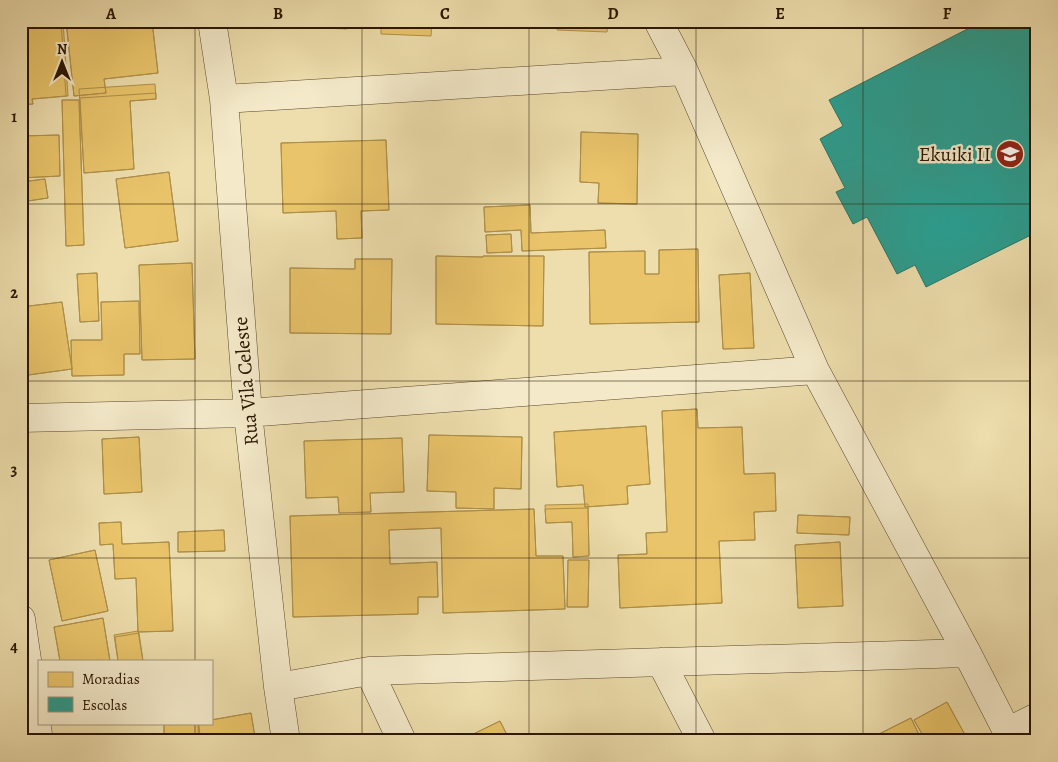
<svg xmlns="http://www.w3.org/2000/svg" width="1058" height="762" font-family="Alegreya,serif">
<rect width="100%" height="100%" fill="#eedead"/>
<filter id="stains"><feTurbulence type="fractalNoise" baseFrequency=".004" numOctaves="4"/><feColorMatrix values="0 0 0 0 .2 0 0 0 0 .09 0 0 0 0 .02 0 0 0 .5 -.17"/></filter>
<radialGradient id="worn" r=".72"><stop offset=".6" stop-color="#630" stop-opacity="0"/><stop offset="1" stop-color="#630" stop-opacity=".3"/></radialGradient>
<path fill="#e9c46a" stroke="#af904a" d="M21 21H61L66 96 32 99 33 104 21 105Z
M21 21H63L68 96 32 99 33 104 21 105Z
M66 21H152L158 73 104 79 106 93 74 96Z
M66 21H152L158 73 104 79 106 93 74 96Z
M297 21H348L347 29 296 27Z
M381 21H432L431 36 381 34Z
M557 21H608L607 32 557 30Z
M155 84 156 99 130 101 134 169 84 173 79 89Z
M156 93V99L130 101 134 169 84 173 80 98Z
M62 100H79L84 245 66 246Z
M62 100H79L84 245 66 246Z
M581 132 638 134 637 204 598 203 599 183 580 182Z
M581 132 638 134 637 204 598 203 599 183 580 182Z
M59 135 60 176 21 178V136Z
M59 135 60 176 21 178V136Z
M386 140 389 210 361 211 362 238 337 239 336 211 283 213 281 143Z
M386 140 389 210 361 211 362 238 337 239 336 211 283 213 281 143Z
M169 172 178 241 125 248 116 179Z
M169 172 178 241 125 248 116 179Z
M45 179 48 198 21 202V182Z
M45 179 48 198 21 202V182Z
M530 205 531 233 605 230 606 248 522 251 521 230 485 232 484 207Z
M530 205 531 233 605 230 606 248 522 251 521 230 485 232 484 207Z
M511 234 512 252 487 253 486 235Z
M511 234 512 252 487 253 486 235Z
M698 249 699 322 590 324 589 252 645 251V274H659V250Z
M698 249 699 322 590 324 589 252 645 251V274H659V250Z
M436 256 483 257V256H544L543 326 436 324Z
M436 256 483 257V256H544L543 326 436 324Z
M355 259H392L391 334 290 333V268L355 269Z
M355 259H392L391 334 290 333V268L355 269Z
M192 263 195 359 142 360 139 265Z
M192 263 195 359 142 360 139 265Z
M97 273 99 321 80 322 77 274Z
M97 273 99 321 80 322 77 274Z
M750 273 754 348 723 349 719 275Z
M750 273 754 348 723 349 719 275Z
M139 301 140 354H124V375L72 376 71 340H102L101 302Z
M139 301 140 354H124V375L72 376 71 340H102L101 302Z
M62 302 72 369 21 376V307Z
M62 302 72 369 21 376V307Z
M697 409 698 428 742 427 744 474 775 473 776 511 754 512 755 540 719 541 722 603 620 608 618 555 647 554 646 533 667 532 662 411Z
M697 409 698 428 742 427 744 474 775 473 776 511 754 512 755 540 719 541 722 603 620 608 618 555 647 554 646 533 667 532 662 411Z
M646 426 650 484 627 486 628 504 585 507 583 485 557 487 554 432Z
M646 426 650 484 627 486 628 504 585 507 583 485 557 487 554 432Z
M429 435 522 437 521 489 494 488V509L456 508V492L427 491Z
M429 435 522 437 521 489 494 488V509L456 508V492L427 491Z
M139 437 142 492 104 494 102 439Z
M139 437 142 492 104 494 102 439Z
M402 438 404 492 370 493 371 512 339 513 338 497 306 498 304 441Z
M402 438 404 492 370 493 371 512 339 513 338 497 306 498 304 441Z
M588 504 589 556 573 557 572 522 546 523 545 505Z
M588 508 589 556 573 557 572 522 546 523 545 509Z
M534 509 536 556H563L565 609 443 613 441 528 389 530 390 564 437 562 438 597H418V614L293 617 290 516Z
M534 509 536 556H563L565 609 443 613 441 528 389 530 390 564 437 562 438 597H418V614L293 617 290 516Z
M798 515 850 517 849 535 797 533Z
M798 515 850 517 849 535 797 533Z
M121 522 122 544 169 542 173 631 138 632 136 578 115 579 113 544 100 545 99 523Z
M121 522 122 544 169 542 173 631 138 632 136 578 115 579 113 544 100 545 99 523Z
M224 530 225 551 178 552V532Z
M224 530 225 551 178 552V532Z
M840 542 843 606 798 608 795 545Z
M840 542 843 606 798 608 795 545Z
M95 550 108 611 62 621 49 560Z
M95 550 108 611 62 621 49 560Z
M568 560H589L588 607H567Z
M568 560H589L588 607H567Z
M103 618 110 661H60L54 627Z
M103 618 110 661H60L54 627Z
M138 631 143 661H118L114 635Z
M139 633 143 661H118L115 637Z
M947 702 964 733 949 741H926L914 720Z
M947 702 964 733 949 741H926L914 720Z
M251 713 255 737 236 741H201L198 723H211V720Z
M251 713 255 737 236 741H201L198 723H211V720Z
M911 718 922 741H882L879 734Z
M911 718 922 741H882L879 734Z
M500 721 510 741H459Z
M500 721 510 741H459Z
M198 723V741H164V724Z
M199 723V741H164V724Z"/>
<path fill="#2a9d8f" stroke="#2a7464" d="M983 21H1037V232L926 287 915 265 897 274 867 217 853 224 836 192 845 188 820 139 843 126 829 100Z"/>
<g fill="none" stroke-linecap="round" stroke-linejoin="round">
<defs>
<path id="minor" d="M212 21 224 99 248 413 278 687 286 741
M658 21 684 71 815 370 967 653 1012 741
M224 99 684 71
M21 418 248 413 815 370
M21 619 39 741
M661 662 702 741
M369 671 402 741
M278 687 369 671 967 653
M1007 732 1037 717"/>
</defs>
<use href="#minor" stroke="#5a472b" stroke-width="29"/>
<use href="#minor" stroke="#f4eaca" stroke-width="28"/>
</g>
<path fill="none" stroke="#291500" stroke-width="1" stroke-opacity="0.55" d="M195 21V661M362 21V741M529 21V741M696 21V741M863 21V741M21 204H1037M21 381H1037M21 558H1037M195 723V741"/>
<defs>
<symbol id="school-disc" viewBox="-11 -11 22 22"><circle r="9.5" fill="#8f2418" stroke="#f4eaca"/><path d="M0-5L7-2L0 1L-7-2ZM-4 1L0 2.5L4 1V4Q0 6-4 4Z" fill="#fff"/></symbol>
</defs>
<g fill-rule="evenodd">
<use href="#school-disc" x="994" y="138" width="32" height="32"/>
</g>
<g text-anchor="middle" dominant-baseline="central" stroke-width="5" stroke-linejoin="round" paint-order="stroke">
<g font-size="20" fill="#291500" stroke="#f4eaca" text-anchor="end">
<text x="991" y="154">Ekuiki II</text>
</g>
<g font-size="20" fill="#291500" stroke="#f4eaca">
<text transform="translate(246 381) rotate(-95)">Rua Vila Celeste</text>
</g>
</g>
<rect width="1058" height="762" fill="none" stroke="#eedead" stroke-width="55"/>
<rect x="38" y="660" width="175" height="65" fill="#f4eaca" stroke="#a39579"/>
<rect x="48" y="672" width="25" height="15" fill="#e9c46a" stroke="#a39579"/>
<text x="82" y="684" font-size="15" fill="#291500">Moradias</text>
<rect x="48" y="697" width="25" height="15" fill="#2a9d8f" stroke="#a39579"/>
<text x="82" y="710" font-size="15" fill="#291500">Escolas</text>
<g transform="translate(62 62)" stroke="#f4eaca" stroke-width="4" paint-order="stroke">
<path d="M0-4L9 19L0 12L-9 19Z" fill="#291500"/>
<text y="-8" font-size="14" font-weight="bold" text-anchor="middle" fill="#291500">N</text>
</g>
<rect x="28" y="28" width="1002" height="706" fill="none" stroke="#291500" stroke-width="2"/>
<g font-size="16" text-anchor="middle" font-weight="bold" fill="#291500">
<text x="111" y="19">A</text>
<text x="278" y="19">B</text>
<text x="445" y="19">C</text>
<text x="613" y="19">D</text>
<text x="780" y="19">E</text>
<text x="947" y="19">F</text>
<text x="14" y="122">1</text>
<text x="14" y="298">2</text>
<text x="14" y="475">3</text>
<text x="14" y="652">4</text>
</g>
<rect width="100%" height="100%" filter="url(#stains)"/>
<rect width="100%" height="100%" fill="url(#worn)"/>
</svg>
